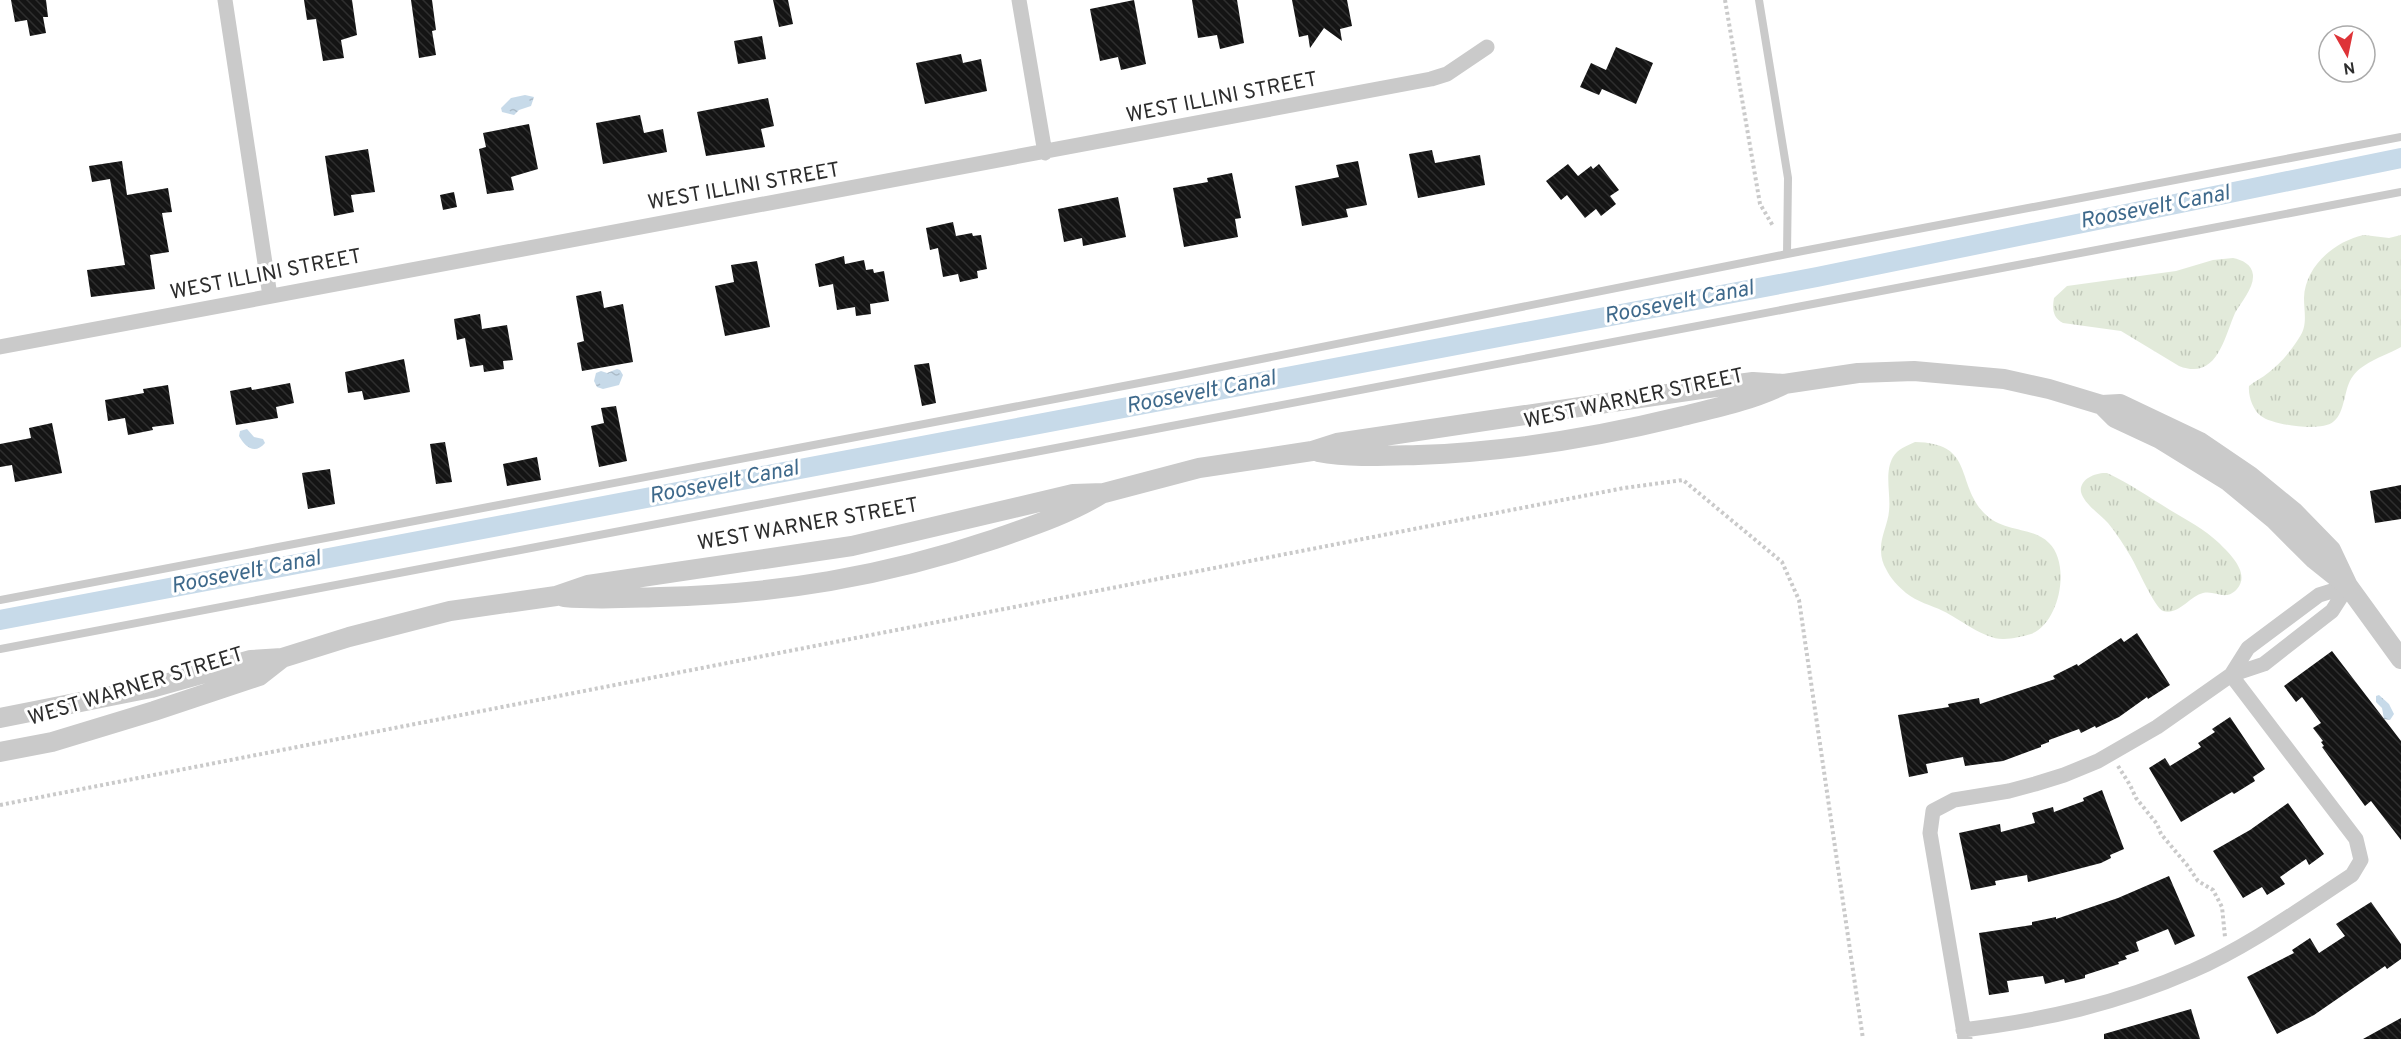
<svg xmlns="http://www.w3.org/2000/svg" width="2401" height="1039" font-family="Overpass,sans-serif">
<defs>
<pattern id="grass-tufts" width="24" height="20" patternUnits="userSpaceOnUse" patternTransform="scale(1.5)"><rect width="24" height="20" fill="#e2eada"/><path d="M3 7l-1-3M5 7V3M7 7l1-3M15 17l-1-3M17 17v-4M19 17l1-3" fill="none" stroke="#c2c9bb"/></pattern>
<pattern id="water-ripples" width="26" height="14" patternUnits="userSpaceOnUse" patternTransform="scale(1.5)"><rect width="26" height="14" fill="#c7dae9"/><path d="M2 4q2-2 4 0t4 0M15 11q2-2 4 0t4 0" fill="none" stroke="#abbbc8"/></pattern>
<pattern id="building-back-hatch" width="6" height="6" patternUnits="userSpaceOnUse" patternTransform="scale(1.5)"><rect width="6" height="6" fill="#141414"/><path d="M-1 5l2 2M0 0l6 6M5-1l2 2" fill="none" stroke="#2e2e2e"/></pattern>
</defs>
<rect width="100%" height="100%" fill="#fff"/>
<path fill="url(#grass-tufts)" d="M2364 235 2389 238 2401 235V347C2387 355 2363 362 2353 376 2343 389 2346 412 2333 422 2321 432 2272 425 2261 416 2253 410 2248 396 2249 386 2255 381 2262 378 2268 373 2280 364 2291 351 2299 338 2308 326 2304 312 2304 298 2305 266 2335 241 2364 235Z
M2233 258C2242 260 2252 264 2253 275 2254 288 2241 302 2235 313 2224 338 2217 381 2179 366L2121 331 2063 323C2053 318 2052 309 2054 298L2067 286 2176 271 2213 260Z
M1915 442C1975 443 1955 482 1984 513 2003 533 2032 526 2049 543 2071 564 2060 623 2031 634 2024 636 2012 639 2004 639 1985 640 1960 619 1943 611 1931 605 1917 602 1906 593 1899 587 1890 578 1886 569 1883 564 1881 557 1881 551 1880 538 1888 524 1889 511 1891 494 1884 473 1893 457 1898 449 1906 446 1915 442Z
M2107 473C2129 483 2149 497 2170 510 2187 520 2204 529 2219 543 2229 553 2251 573 2237 589 2225 602 2216 590 2203 593 2190 596 2178 616 2163 611 2155 608 2137 567 2131 557 2124 545 2117 534 2108 523 2100 514 2084 504 2081 492 2079 479 2096 472 2107 473Z"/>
<path fill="url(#water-ripples)" d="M525 95 534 97 531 106 519 110 514 115 502 112 501 108 511 98Z
M617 369 620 370 623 375 619 385 603 389 597 387 594 381 596 373 601 371 607 373Z
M247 429 254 437 263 439 265 443C255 455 245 447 239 436L240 431Z
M2379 695 2389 704 2394 714 2390 720 2384 719 2382 708 2376 702V696Z"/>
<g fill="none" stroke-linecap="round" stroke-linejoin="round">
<path stroke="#c7dae9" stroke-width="20" d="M0 620 1817 277 2401 158"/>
</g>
<path fill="url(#building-back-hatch)" d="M11 0H46L48 17H43L46 33 30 36 27 20 15 22Z
M304 0H352L357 35 341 40 344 58 323 61 316 19 307 20Z
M411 0H432L436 30 432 31 436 55 419 58Z
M773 0H788L793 24 779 27Z
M1134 0 1146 64 1121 70 1118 57 1100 61 1090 9Z
M1192 0H1237L1244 43 1220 49 1217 35 1198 38Z
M1292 0H1347L1352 26 1340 29 1342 41 1324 28 1310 48 1308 35 1299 37Z
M762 36 766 59 738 64 734 41Z
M1616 47 1653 63 1636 104 1602 89 1599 95 1580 87 1591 63 1606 70Z
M961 54 963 63 981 59 987 91 925 104 916 63Z
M768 98 774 126 761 129 765 147 706 156 697 112Z
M640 115 644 133 663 129 667 152 603 164 596 123Z
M529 124 538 169 511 177 514 190 487 194 479 149 486 147 483 133Z
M368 149 375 192 351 195 354 212 334 216 325 156Z
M1432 150 1435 163 1480 155 1485 185 1418 198 1409 154Z
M122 161 127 195 168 188 172 212 162 213 169 252 150 255 155 289 91 297 87 270 125 265 110 179 92 182 89 166Z
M1358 161 1367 205 1346 209 1348 217 1302 226 1295 186 1339 177 1336 165Z
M1568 164 1578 176 1591 166 1593 169 1599 164 1619 190 1610 196 1616 204 1601 216 1596 209 1585 218 1567 195 1561 200 1546 181Z
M1232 173 1241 218 1235 219 1238 237 1184 247 1173 188 1208 182 1207 178Z
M454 192 457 207 443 210 440 195Z
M1118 197 1126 237 1083 246 1082 238 1064 242 1058 209Z
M953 222 956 236 972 233 973 236 981 235 987 269 977 271 978 278 960 282 958 274 943 277 938 248 930 250 926 228Z
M844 256 845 264 864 260 866 270 873 269 874 273 884 271 889 301 870 304 871 314 856 316 855 307 837 310 833 284 819 287 815 264Z
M757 261 770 327 725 336 715 286 734 282 731 265Z
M601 291 604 308 623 304 633 362 582 371 577 343 584 341 576 296Z
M480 314 482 329 507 325 513 360 503 361 504 369 484 372 483 365 470 367 465 338 457 340 454 319Z
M404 359 410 392 364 400 362 391 348 393 345 372Z
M929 363 936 403 922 406 914 365Z
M290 383 294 403 276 407 278 418 236 425 230 391 251 387 252 390Z
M168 385 174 424 152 427 153 430 128 435 125 418 108 421 105 400 144 393 143 389Z
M616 406 627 461 599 467 591 426 604 423 601 408Z
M52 423 62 473 15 482 12 465 0 467V444L31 438 29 428Z
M445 442 452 482 436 484 430 444Z
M537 457 541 480 507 486 503 464Z
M330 469 335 504 308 509 302 473Z
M2401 485V519L2375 523 2370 491Z
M2137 633 2170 685 2148 699 2147 697 2119 717 2096 728 2095 726 2081 733 2079 729 2049 740V742L2041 745V747L2003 761 1965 766 1963 757 1926 764 1928 773 1909 777 1898 715 1949 707 1948 704 1979 698 1980 704 2055 679 2053 676 2077 664 2078 666 2121 638 2124 642Z
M2332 651 2401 741V840L2371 801 2365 806 2322 747 2324 746 2321 742 2323 741 2313 728 2321 723 2302 697 2296 702 2284 686Z
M2230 717 2265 769 2253 777 2255 781 2234 794 2232 792 2181 822 2149 768 2165 758 2170 766 2201 747 2198 743 2215 732 2212 729Z
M2102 790 2124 849 2110 855 2111 858 2101 863 2028 882 2027 875 1995 881 1996 885 1971 890 1959 833 2000 824 2001 832 2035 823 2032 813 2053 807 2054 812 2084 801 2083 798Z
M2288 803 2324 854 2309 865 2306 859 2280 877 2285 884 2267 895 2262 887 2243 898 2213 851 2250 830Z
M2169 876 2195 936 2175 945 2168 929 2136 942 2139 951 2125 956 2127 959 2118 962 2119 964 2085 975V978L2065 983 2064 979 2045 984 2043 976 2007 981 2009 992 1989 995 1979 933 2032 925V922L2056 917V919L2118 898Z
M2371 902 2401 944V959L2387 969 2385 966 2314 1015 2277 1034 2247 977 2294 953 2292 950 2310 938 2319 953 2345 936 2336 924Z
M2191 1009 2200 1039H2104V1034Z
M2401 1018V1039H2363Z"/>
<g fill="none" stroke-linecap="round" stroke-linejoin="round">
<path stroke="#cacaca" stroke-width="4" stroke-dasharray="3 3" stroke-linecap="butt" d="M1725 0 1760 204 1773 226
M2118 766 2130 785 2136 798 2157 824 2161 834 2187 865 2198 881 2213 890 2222 907 2225 937
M0 805 1624 488 1683 480 1782 562 1799 600 1863 1039"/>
<path stroke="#cacaca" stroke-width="8" d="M1759 0 1788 178 1787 254
M0 600 1176 376 1787 254 2401 137
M0 649 2401 192"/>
<path stroke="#cacaca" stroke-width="15" d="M225 0 270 296
M1019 0 1045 153
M0 347 1431 79 1447 74 1487 47
M2231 675 2248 648 2319 595 2348 586
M1963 1030C2044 1020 2117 1004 2192 971 2249 946 2300 909 2352 875L2361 860 2356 839 2231 675
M1965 1039 1930 833 1933 811 1954 800 2009 791 2035 784 2064 775 2098 761 2157 727 2231 675 2264 664 2332 611 2348 586"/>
<path stroke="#cacaca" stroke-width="20" d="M2102 405 2115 418 2160 439 2228 481 2274 519 2314 559 2344 583
M1318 452C1351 458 1384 456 1418 455 1507 452 1593 438 1679 417 1715 408 1750 401 1783 385
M564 597C596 600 627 598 660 597 778 594 882 577 995 539 1032 526 1069 514 1103 493
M0 718 151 688 251 660 282 658 349 637 450 611 556 596 588 585 852 546 1073 494 1104 493 1199 468 1312 451 1337 443 1701 389 1753 382 1784 384 1858 373 1914 371 2004 379 2049 389 2102 405 2120 404 2200 442 2250 476 2294 512 2331 550 2348 586 2401 659
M0 752 52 742 154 711 259 676 282 658"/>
</g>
<g text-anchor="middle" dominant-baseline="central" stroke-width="6" stroke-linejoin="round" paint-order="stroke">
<g font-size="21" fill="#2d2d2d" stroke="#fff">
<text transform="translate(1222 98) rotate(-11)">WEST ILLINI STREET</text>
<text transform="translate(744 187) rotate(-10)">WEST ILLINI STREET</text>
<text transform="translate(266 275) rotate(-11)">WEST ILLINI STREET</text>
<text transform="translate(1634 399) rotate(-12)">WEST WARNER STREET</text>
<text transform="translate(808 525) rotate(-10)">WEST WARNER STREET</text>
<text transform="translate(136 687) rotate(-17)">WEST WARNER STREET</text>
</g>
<g font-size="22" font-style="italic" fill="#3e698b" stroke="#fff">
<text transform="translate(2155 208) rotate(-11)">Roosevelt Canal</text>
<text transform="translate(1679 303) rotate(-11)">Roosevelt Canal</text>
<text transform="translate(1201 393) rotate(-11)">Roosevelt Canal</text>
<text transform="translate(724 483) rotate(-11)">Roosevelt Canal</text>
<text transform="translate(246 573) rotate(-11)">Roosevelt Canal</text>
</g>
</g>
<g transform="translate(2347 54) rotate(171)"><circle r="28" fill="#ffffff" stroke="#ababab" stroke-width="1.5"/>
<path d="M0-4.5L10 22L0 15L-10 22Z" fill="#de3438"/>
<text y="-9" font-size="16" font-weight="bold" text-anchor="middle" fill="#2d2d2d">N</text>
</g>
</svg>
